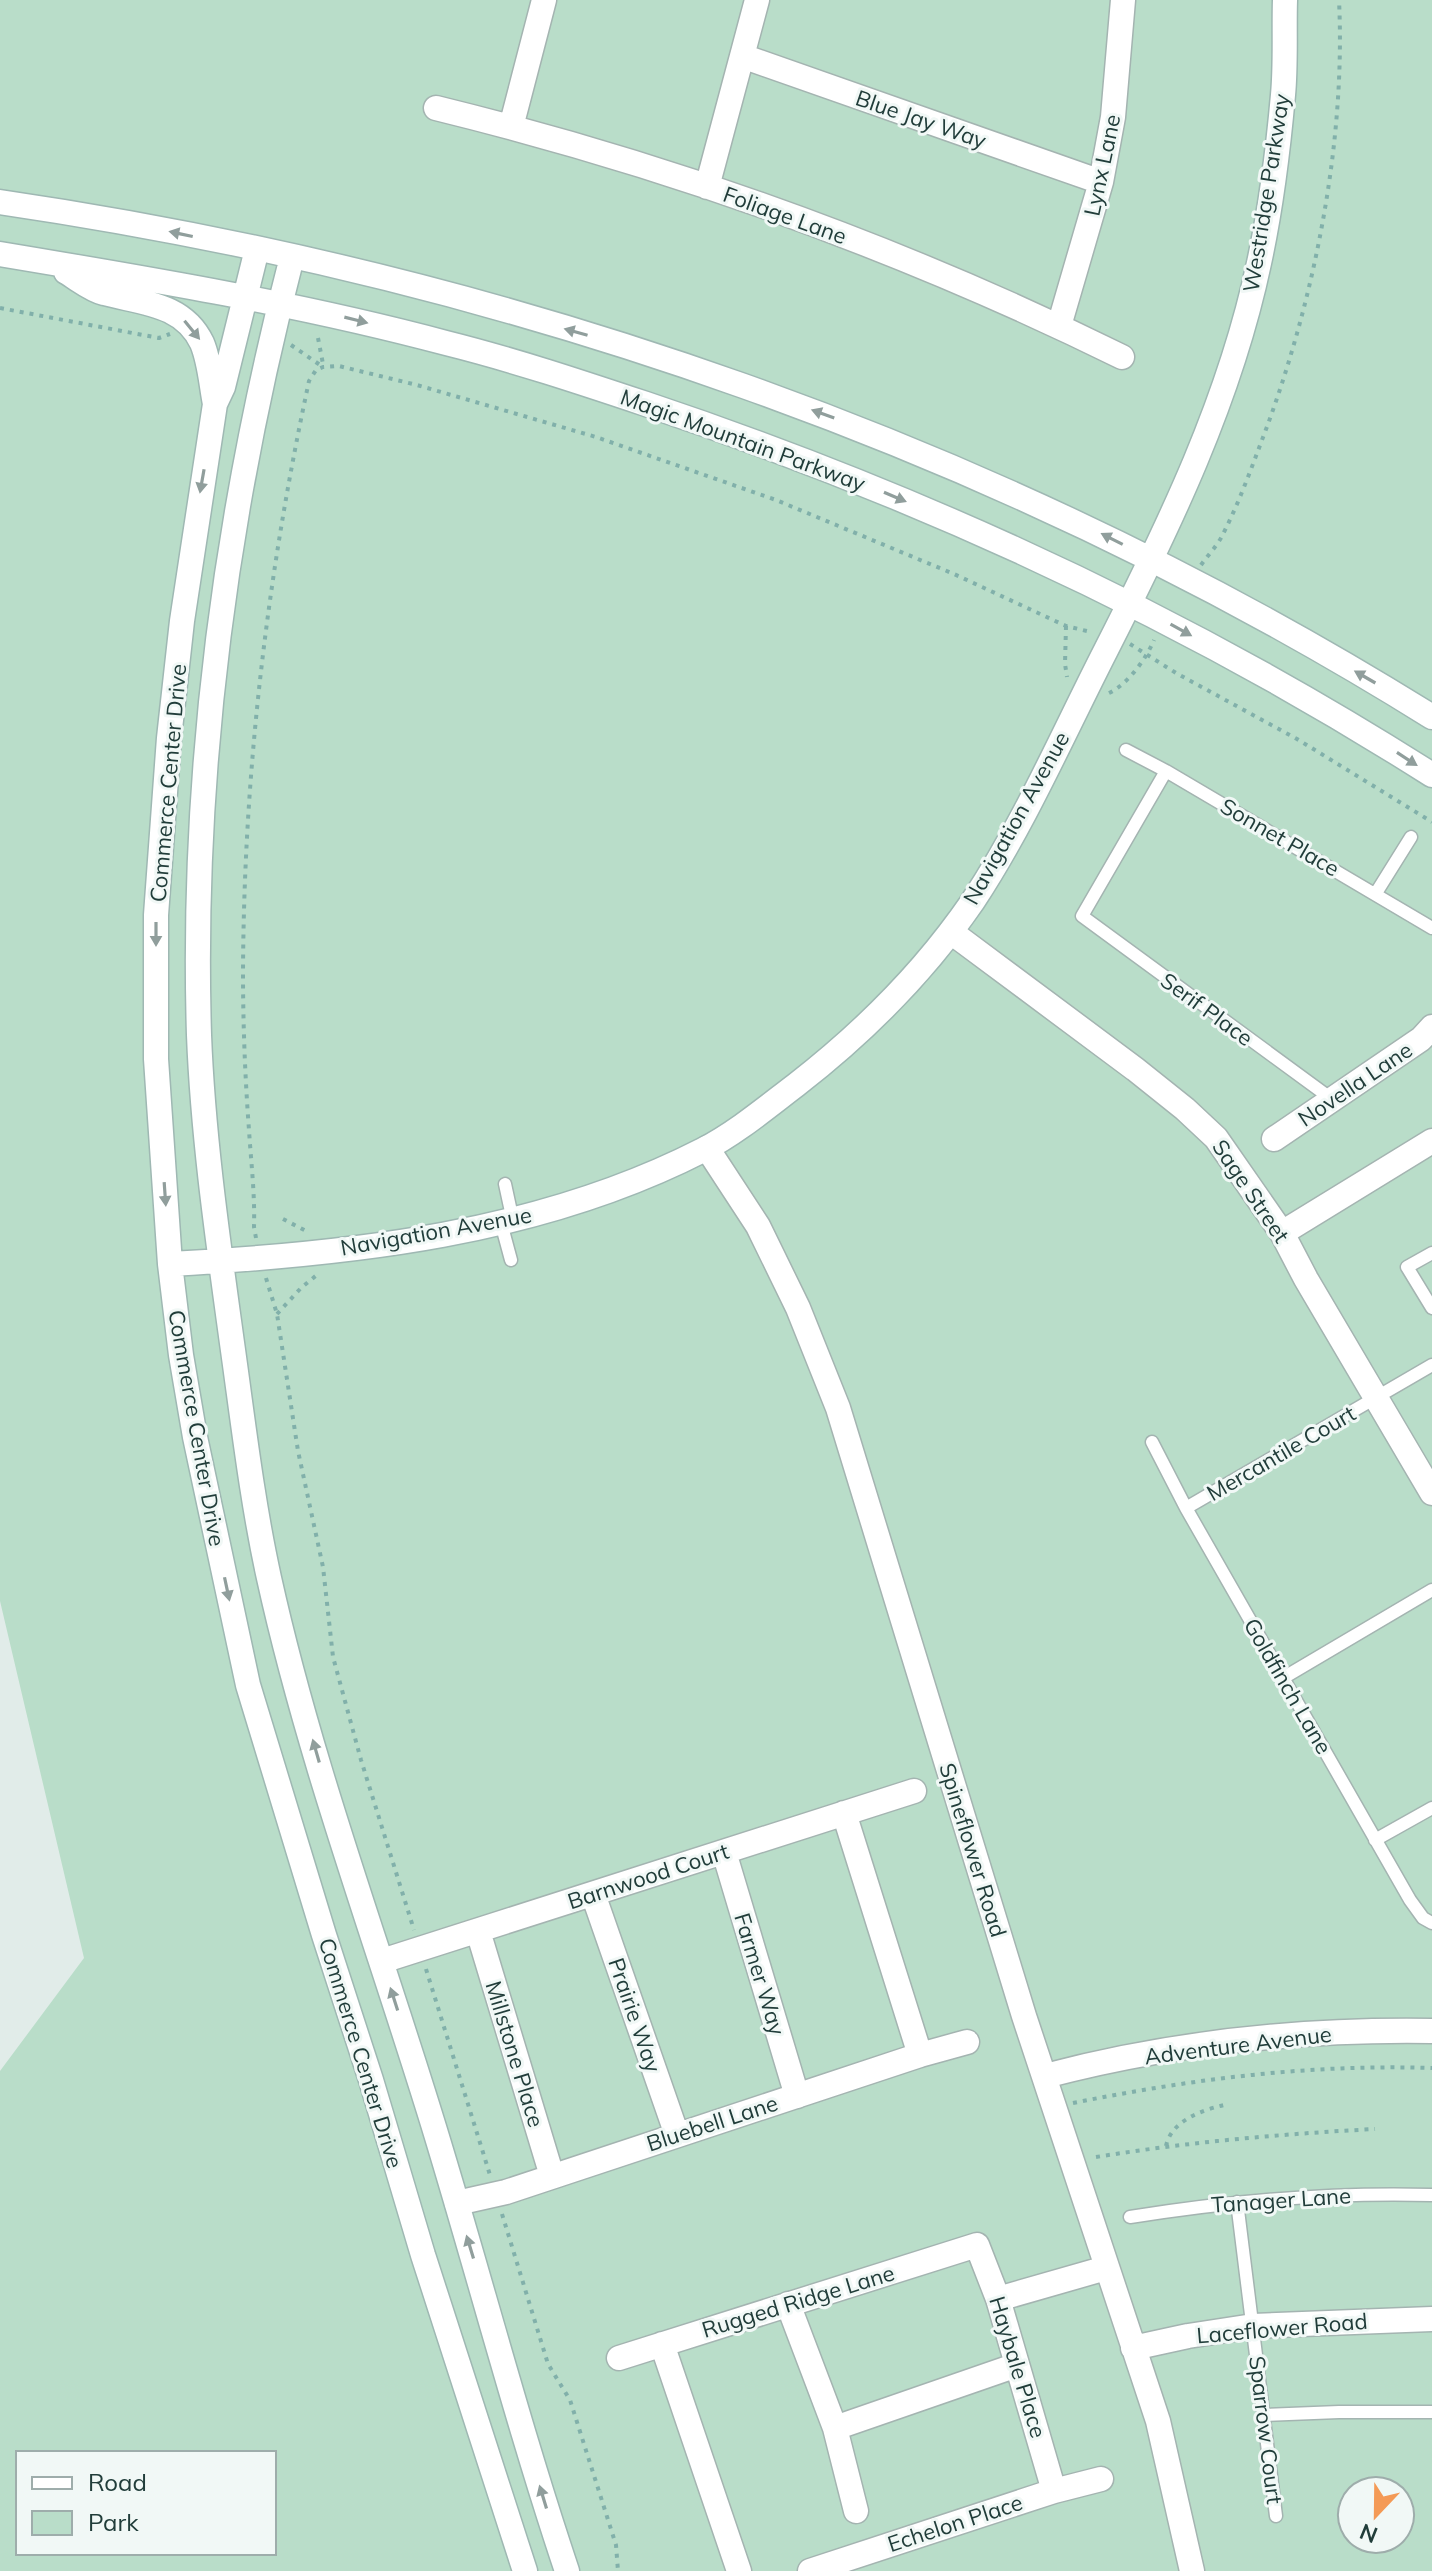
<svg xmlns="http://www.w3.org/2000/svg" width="1432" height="2571" font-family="Mulish,sans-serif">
<rect width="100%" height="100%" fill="#e1ece9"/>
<path fill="#b9ddc9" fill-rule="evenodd" d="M0 0H1432V2571H0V2071L84 1958 0 1601ZM18 2453H274V2553H18ZM1352 2491H1400V2539H1352Z"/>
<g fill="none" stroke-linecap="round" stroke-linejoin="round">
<defs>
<path id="lane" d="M1126 750 1166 771 1432 928
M1166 771 1082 916 1333 1100
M1376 893 1411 837
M505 1184 513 1221
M501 1223 511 1260
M1432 1253 1407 1267 1432 1308
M1152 1442 1186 1508 1410 1900 1423 1918 1432 1923
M1186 1508 1432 1365
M1283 1678 1432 1590
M1375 1840 1432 1808
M1237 2202 1276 2516
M1130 2217C1230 2201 1331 2192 1432 2195
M1264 2415 1339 2412H1432"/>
<path id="street" d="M742 56 1101 182
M436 108C672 166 903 249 1122 357
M511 127 544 0
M707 187 757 0
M1059 326 1101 182 1113 117 1123 0
M951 932 1135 1069 1185 1109 1216 1138 1282 1233 1306 1279 1432 1493
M1274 1139 1421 1039 1432 1027
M707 1148 758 1226 798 1308 838 1408 1024 2016 1158 2421 1192 2571
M1282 1233 1432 1141
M844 1813 920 2055
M724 1852 797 2096
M593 1894 677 2135
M478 1931 552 2176
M382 1961 914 1791
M1045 2076C1170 2043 1303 2029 1432 2031
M457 2203 506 2192 920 2055 967 2042
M998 2299 1106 2268
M788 2304 835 2428 856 2511
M662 2344 739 2571
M1133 2348 1188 2336 1253 2326 1432 2319
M619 2358 977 2245 998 2299 1054 2491
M835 2428 1017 2365
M810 2571 1054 2491 1101 2479"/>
<path id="secondary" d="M0 202C505 276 998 446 1432 717
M257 249 223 387 215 404 182 621 169 738 156 915V1059L170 1264 181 1355 195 1437 248 1685 324 1935 371 2080 423 2255 525 2571
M0 254C150 279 300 304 446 343 514 360 580 382 646 404 921 496 1187 619 1432 775
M292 257C226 511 191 772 199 1035 203 1138 218 1241 232 1343 243 1421 252 1501 269 1578 311 1768 381 1952 437 2137 481 2282 519 2428 567 2571
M66 272C78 279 91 290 104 293 141 303 183 303 202 343 210 362 211 384 215 404
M170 1264C352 1254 539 1234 703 1150 736 1133 767 1107 796 1085 863 1033 925 971 973 901 1025 822 1063 734 1106 650 1169 526 1230 400 1259 263 1271 208 1278 151 1283 95 1286 63 1284 31 1285 0"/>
</defs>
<use href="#lane" stroke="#a4b4b1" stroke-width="15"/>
<use href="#street" stroke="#a4b4b1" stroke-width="27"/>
<use href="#secondary" stroke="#9fb8b3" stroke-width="27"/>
<path stroke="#81b0aa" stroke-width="4" stroke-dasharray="4 6" stroke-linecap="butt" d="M0 308 159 338 170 334
M318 338 323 364
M291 345 323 367
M1201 565C1208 555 1217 546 1222 536 1238 505 1250 472 1262 440 1313 306 1346 145 1339 0
M1066 626 1065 664 1067 677
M1130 644 1176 673 1297 739 1432 822
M1109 693C1128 684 1146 659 1154 640
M283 1219 308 1232
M256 1238 254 1227C255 1194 251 1162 249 1130 245 1077 243 1024 243 972 244 772 267 576 309 381L316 370 323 367 339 366 417 385 596 437 776 500 954 574 1066 626 1091 632
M266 1278 277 1314 298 1451 323 1567 333 1657 361 1760 414 1930
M277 1314 301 1288 318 1274
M426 1969 490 2175
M1073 2103C1193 2079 1309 2064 1432 2068
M1166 2146C1171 2121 1202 2110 1224 2105
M1096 2157C1189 2142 1281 2134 1375 2129
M502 2214 548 2364 570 2400 616 2545 618 2571"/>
<use href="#lane" stroke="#fff" stroke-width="12"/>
<use href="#street" stroke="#fff" stroke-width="24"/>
<use href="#secondary" stroke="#fff" stroke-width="24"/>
</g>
<defs><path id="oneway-solid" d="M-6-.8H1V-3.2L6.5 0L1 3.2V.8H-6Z" transform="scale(2)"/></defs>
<g fill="#909e9c">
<use href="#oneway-solid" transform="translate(181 234) rotate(-168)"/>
<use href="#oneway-solid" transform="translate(356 320) rotate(14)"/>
<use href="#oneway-solid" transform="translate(192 330) rotate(51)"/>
<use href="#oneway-solid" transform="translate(576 332) rotate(-164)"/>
<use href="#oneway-solid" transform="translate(823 414) rotate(-160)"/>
<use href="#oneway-solid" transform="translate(202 481) rotate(100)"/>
<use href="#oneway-solid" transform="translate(895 497) rotate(23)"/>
<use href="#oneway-solid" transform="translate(1112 539) rotate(-153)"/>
<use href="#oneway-solid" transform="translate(1181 630) rotate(29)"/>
<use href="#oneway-solid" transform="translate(1365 677) rotate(-150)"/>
<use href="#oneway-solid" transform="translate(1407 759) rotate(33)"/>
<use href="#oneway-solid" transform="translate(156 934) rotate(90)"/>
<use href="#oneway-solid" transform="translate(165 1194) rotate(86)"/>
<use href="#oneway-solid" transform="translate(227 1589) rotate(78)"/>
<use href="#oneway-solid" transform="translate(316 1751) rotate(-106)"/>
<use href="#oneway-solid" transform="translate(394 1999) rotate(-108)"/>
<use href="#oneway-solid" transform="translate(470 2247) rotate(-107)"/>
<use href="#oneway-solid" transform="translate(543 2497) rotate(-107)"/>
</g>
<g text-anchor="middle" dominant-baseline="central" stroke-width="6" stroke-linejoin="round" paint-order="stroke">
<g font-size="22" fill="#213d3a" stroke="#f1f8f6">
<text transform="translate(921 119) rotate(19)">Blue Jay Way</text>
<text transform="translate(1102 165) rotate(-78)">Lynx Lane</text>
<text transform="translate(1266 193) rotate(-81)">Westridge Parkway</text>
<text transform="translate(785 215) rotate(20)">Foliage Lane</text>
<text transform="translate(743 440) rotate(20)">Magic Mountain Parkway</text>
<text transform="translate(168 783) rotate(-85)">Commerce Center Drive</text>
<text transform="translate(1016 818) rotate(-61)">Navigation Avenue</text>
<text transform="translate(1280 837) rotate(30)">Sonnet Place</text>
<text transform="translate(1207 1009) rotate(36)">Serif Place</text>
<text transform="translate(1355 1084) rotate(-34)">Novella Lane</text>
<text transform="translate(1251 1191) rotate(56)">Sage Street</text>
<text transform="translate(436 1231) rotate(-10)">Navigation Avenue</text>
<text transform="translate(197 1428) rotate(80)">Commerce Center Drive</text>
<text transform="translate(1281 1453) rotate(-30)">Mercantile Court</text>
<text transform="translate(1288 1686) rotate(60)">Goldfinch Lane</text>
<text transform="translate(973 1850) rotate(73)">Spineflower Road</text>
<text transform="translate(648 1876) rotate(-18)">Barnwood Court</text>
<text transform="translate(760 1974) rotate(73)">Farmer Way</text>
<text transform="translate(635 2015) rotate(71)">Prairie Way</text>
<text transform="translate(1238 2045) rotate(-7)">Adventure Avenue</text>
<text transform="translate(361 2053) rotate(73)">Commerce Center Drive</text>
<text transform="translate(515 2054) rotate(73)">Millstone Place</text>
<text transform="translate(712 2123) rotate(-18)">Bluebell Lane</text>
<text transform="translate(1281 2200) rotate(-4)">Tanager Lane</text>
<text transform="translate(798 2301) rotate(-17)">Rugged Ridge Lane</text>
<text transform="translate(1282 2328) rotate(-5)">Laceflower Road</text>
<text transform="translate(1018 2367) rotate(73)">Haybale Place</text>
<text transform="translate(1266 2430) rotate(83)">Sparrow Court</text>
<text transform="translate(955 2523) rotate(-18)">Echelon Place</text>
</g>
</g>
<rect x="16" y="2451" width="260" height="104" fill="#f1f8f6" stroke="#9eadab" stroke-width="2"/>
<rect x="32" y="2477" width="40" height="12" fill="#ffffff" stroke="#9eadab" stroke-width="2"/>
<text x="88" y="2491" font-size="24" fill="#213d3a">Road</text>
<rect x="32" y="2511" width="40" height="24" fill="#b9ddc9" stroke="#9eadab" stroke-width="2"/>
<text x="88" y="2531" font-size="24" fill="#213d3a">Park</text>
<g transform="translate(1376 2515) rotate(202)"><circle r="38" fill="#f1f8f6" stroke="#9eadab" stroke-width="2"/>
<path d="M0-6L14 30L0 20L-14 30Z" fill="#f49a56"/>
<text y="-12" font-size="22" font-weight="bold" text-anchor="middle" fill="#213d3a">N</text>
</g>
</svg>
